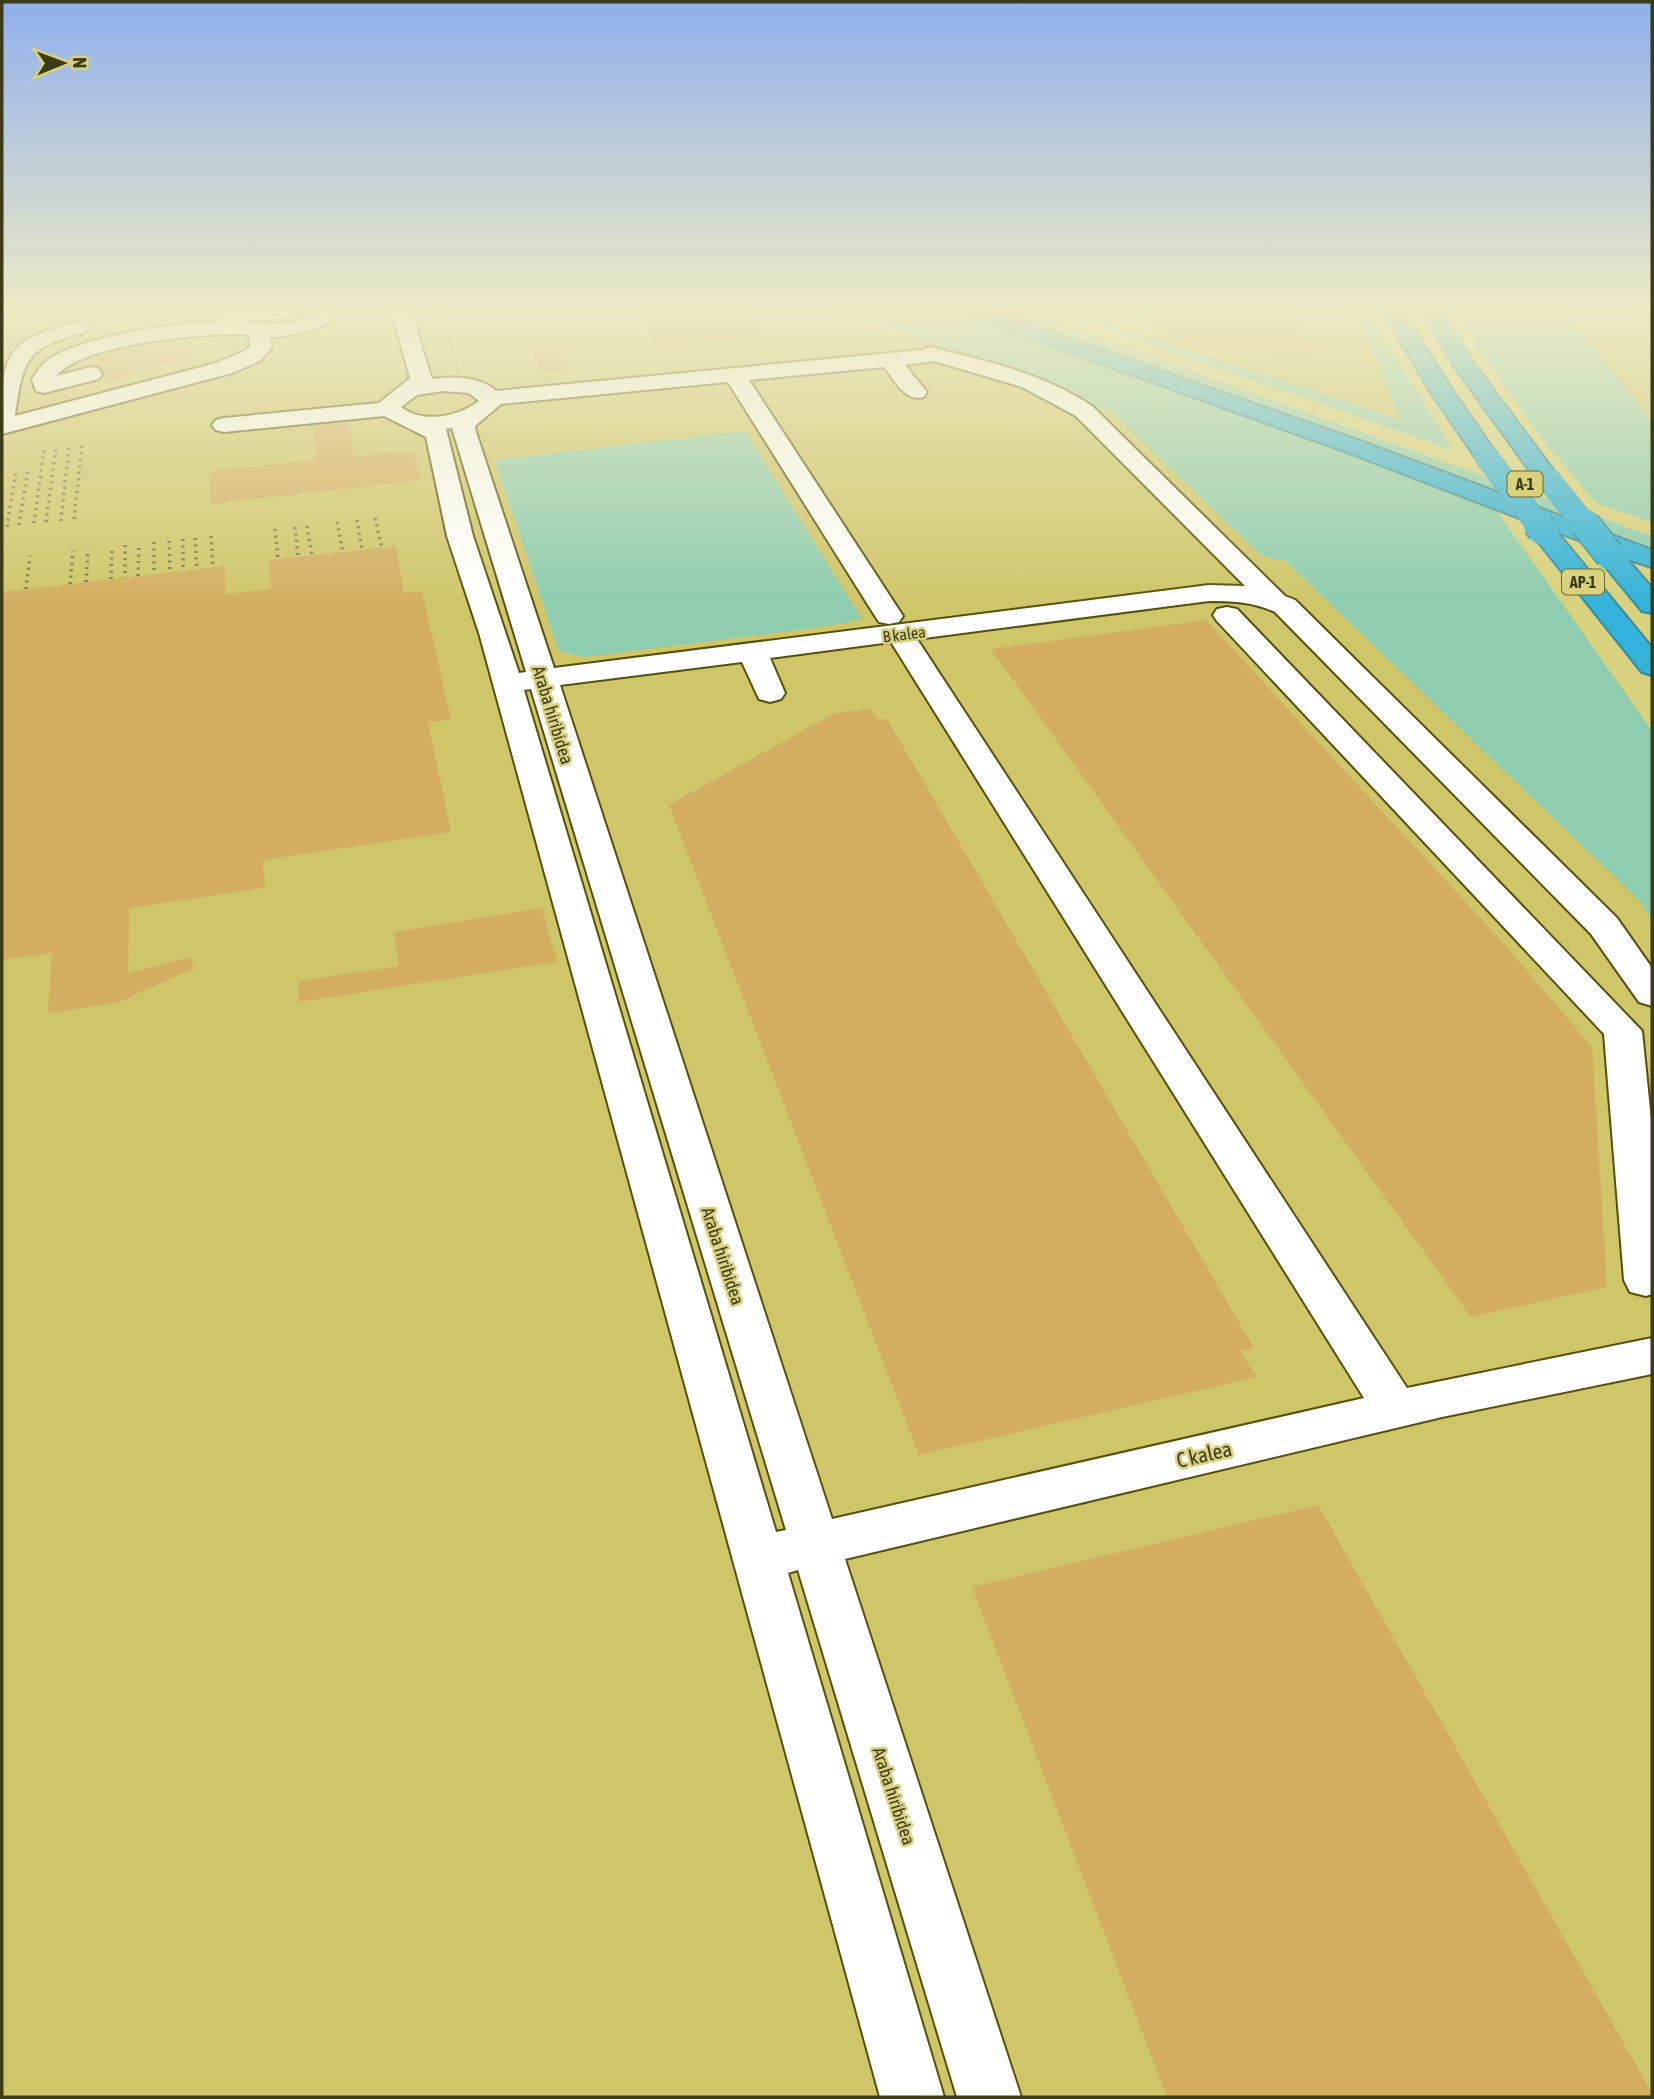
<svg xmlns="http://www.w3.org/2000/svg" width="1654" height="2099" font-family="'Asap Condensed',sans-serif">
<rect width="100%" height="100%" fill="#d8d17e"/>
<path fill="#cfc66a" d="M84 311 91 317 126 320 234 311H840L1085 398 1096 410 1109 409 1262 556 1286 561 1641 902 1652 920V2097H2V316L42 312 41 323Z
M1135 311H1354L1402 420 1229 361 1167 344 1096 321 1142 315Z
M1565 311H1652V422L1577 327Z"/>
<path fill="#8ecdb0" d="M2 311H234C205 313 103 328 84 311L41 324V312L2 316Z
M840 311H953L1213 402 1494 507 1652 731V920L1641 902 1286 561 1262 556 1109 409 1096 410 1085 398Z
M987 311H1022L1652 536V552L1207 387Z
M1054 311 1141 312 1151 321H1099C1199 355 1301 384 1401 420L1354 311H1370L1381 334 1453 450Z
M1454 311H1565L1652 422V522L1596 503 1536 431Z
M745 431 862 619 828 626 584 657 559 651 495 460Z"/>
<path fill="#d3ae61" d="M635 311H747L764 336 655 346Z
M1142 311H1291L1316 354 1273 355 1270 349 1250 350 1247 343 1187 344 1164 335 1163 332H1152Z
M172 341 200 356 104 382 101 380 104 373 100 366 77 365 117 351Z
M557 342 570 370 542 373 530 344Z
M349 422 354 456 413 451 421 480 211 504 209 471 316 460 314 426Z
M396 546 404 593 422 591 451 720 428 722 451 832 263 860 265 888 129 908 128 973 190 957 194 968 117 1003 48 1013 52 953 2 960V592L225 566V594L271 589 269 560Z
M1206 620 1506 946 1592 1047 1607 1287 1471 1317 991 649Z
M870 709 878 720 887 719 1254 1348 1240 1351 1257 1377 919 1455 669 805 835 713Z
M542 908 557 962 299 1002 298 981 399 966 394 932Z
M1318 1505 1652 2093V2097H1167L972 1587Z"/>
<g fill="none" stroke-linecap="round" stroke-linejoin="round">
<defs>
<path id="minor" d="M223 311H300L297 315 290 317 238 321C256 322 270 326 289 323 309 320 317 310 338 311 323 333 295 334 270 338L272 347 260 361 232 373 2 434C2 357 0 341 78 322L85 324 88 328 85 332C28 347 23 357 15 416L216 363 244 351 250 346 249 335 243 334C199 334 86 343 56 376L91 367 99 369 102 374 99 379 44 393 36 391 32 379C38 370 44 361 54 356 95 334 176 323 223 321L216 316Z
M391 311H411L432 379C452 376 480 376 496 391L921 350 930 347C986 361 1043 373 1092 406L1285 596 1295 600 1617 918 1652 968V1006L1639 1002 1591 934 1275 612C1254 602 1232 601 1209 601L917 639 1407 1388 1652 1338V1374L1442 1417 845 1559 1021 2097H957L798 1570 788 1573 944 2097H880L479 633 447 536 426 437 384 416 224 432 216 430 212 425 216 420 224 418 379 403 410 378ZM934 361 1022 387 1076 416 1245 586 1209 585 554 668 476 432 475 426 501 404 728 382 875 616 879 622 889 624 899 622 903 616 749 380 884 367C895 380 904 402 924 397L927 392 905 365ZM443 391 469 393 479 401C458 417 423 424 401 407L417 395ZM452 428 526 672 519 673 473 536 446 429ZM891 642 1364 1398 832 1519 560 685 742 662 759 699 770 702 781 699 785 693 770 658ZM531 689 786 1530 776 1532 524 690Z
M1227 607 1237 609 1642 1031 1652 1129V1294L1646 1296 1630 1292 1624 1280 1604 1034 1217 621 1213 615 1217 609Z"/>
<path id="highway" d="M963 311H991L1360 441 1652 550V567L1627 559 1652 588V613L1642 611 1601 561 1597 555 1602 549 1557 532 1652 648V675L1642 672 1533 535 1529 530 1535 524 1344 451 966 315Z
M1383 311H1403L1450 387 1498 456 1494 461 1486 463 1478 461 1428 388Z
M1421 311H1441L1477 368 1560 479 1557 484 1548 486 1539 484 1457 370Z"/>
</defs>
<use href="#minor" stroke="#56500b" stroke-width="4"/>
<use href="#highway" stroke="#378997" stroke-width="4"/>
<path stroke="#948e51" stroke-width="2.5" stroke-dasharray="1 3.5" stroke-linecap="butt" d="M440 311 457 364"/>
<use href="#minor" fill="#fff" fill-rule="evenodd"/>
<use href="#highway" fill="#33b3db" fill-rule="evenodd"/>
<path stroke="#7b7741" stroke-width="3.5" stroke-dasharray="2 4.5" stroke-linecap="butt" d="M375 518 382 548
M74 519 82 445
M357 520 362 550
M61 521 69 447
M46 522 56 448
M337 522 343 552
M34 523 44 449
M19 525 28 470
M307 526 312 555
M7 527 16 471
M295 527 298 557
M275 529 278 559
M211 536 213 567
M195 538 197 569
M183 539V571
M169 541 170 572
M154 542V574
M125 545V578
M138 576 139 544
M111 579 112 547
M86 582 88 549
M70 584 73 551
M26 589 30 556"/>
<defs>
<path id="highway-bridge-far1" d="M1486 456 1539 526
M1548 479 1586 526"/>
<path id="highway-bridge" d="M1538 524 1542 530
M1585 524 1610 555"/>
</defs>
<use href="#highway-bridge-far1" stroke="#378997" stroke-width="24" stroke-linecap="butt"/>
<use href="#highway-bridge" stroke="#378997" stroke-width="32" stroke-linecap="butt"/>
<use href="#highway-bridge-far1" stroke="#33b3db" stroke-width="23"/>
<use href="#highway-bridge" stroke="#33b3db" stroke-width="29"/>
</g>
<linearGradient id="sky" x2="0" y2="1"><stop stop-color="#8fb0ec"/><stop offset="0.51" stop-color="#edeac5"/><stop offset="1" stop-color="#edeac5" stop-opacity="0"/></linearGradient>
<rect width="1654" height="605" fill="url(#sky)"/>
<g text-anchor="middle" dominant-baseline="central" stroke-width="5" stroke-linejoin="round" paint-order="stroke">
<g fill="#d8d17e" stroke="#6c6837" stroke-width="2">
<rect x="1507.5" y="471.5" width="35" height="25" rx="5"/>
<rect x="1562" y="569.5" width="42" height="25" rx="5"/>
</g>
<g font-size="16" font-weight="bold" fill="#3e3b18">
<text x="1525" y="484">A-1</text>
<text x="1583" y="582">AP-1</text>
</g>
<g font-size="16" fill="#3e3b18" stroke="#d8d17e">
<text transform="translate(904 634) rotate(-7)">B kalea</text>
</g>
<g font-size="18" fill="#3e3b18" stroke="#d8d17e">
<text transform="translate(553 715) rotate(73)">Araba hiribidea</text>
<text transform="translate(723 1256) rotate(72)">Araba hiribidea</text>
<text transform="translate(894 1796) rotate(72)">Araba hiribidea</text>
</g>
<g font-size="21" fill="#3e3b18" stroke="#d8d17e">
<text transform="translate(1204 1454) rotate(-13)">C kalea</text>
</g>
</g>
<rect width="1654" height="2099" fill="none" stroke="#3e3b18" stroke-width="7"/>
<g transform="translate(63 63) rotate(89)" stroke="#d8d17e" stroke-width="5" paint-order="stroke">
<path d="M0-5L12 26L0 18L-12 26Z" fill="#3e3b18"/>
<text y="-10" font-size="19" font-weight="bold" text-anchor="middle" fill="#3e3b18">N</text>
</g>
</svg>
